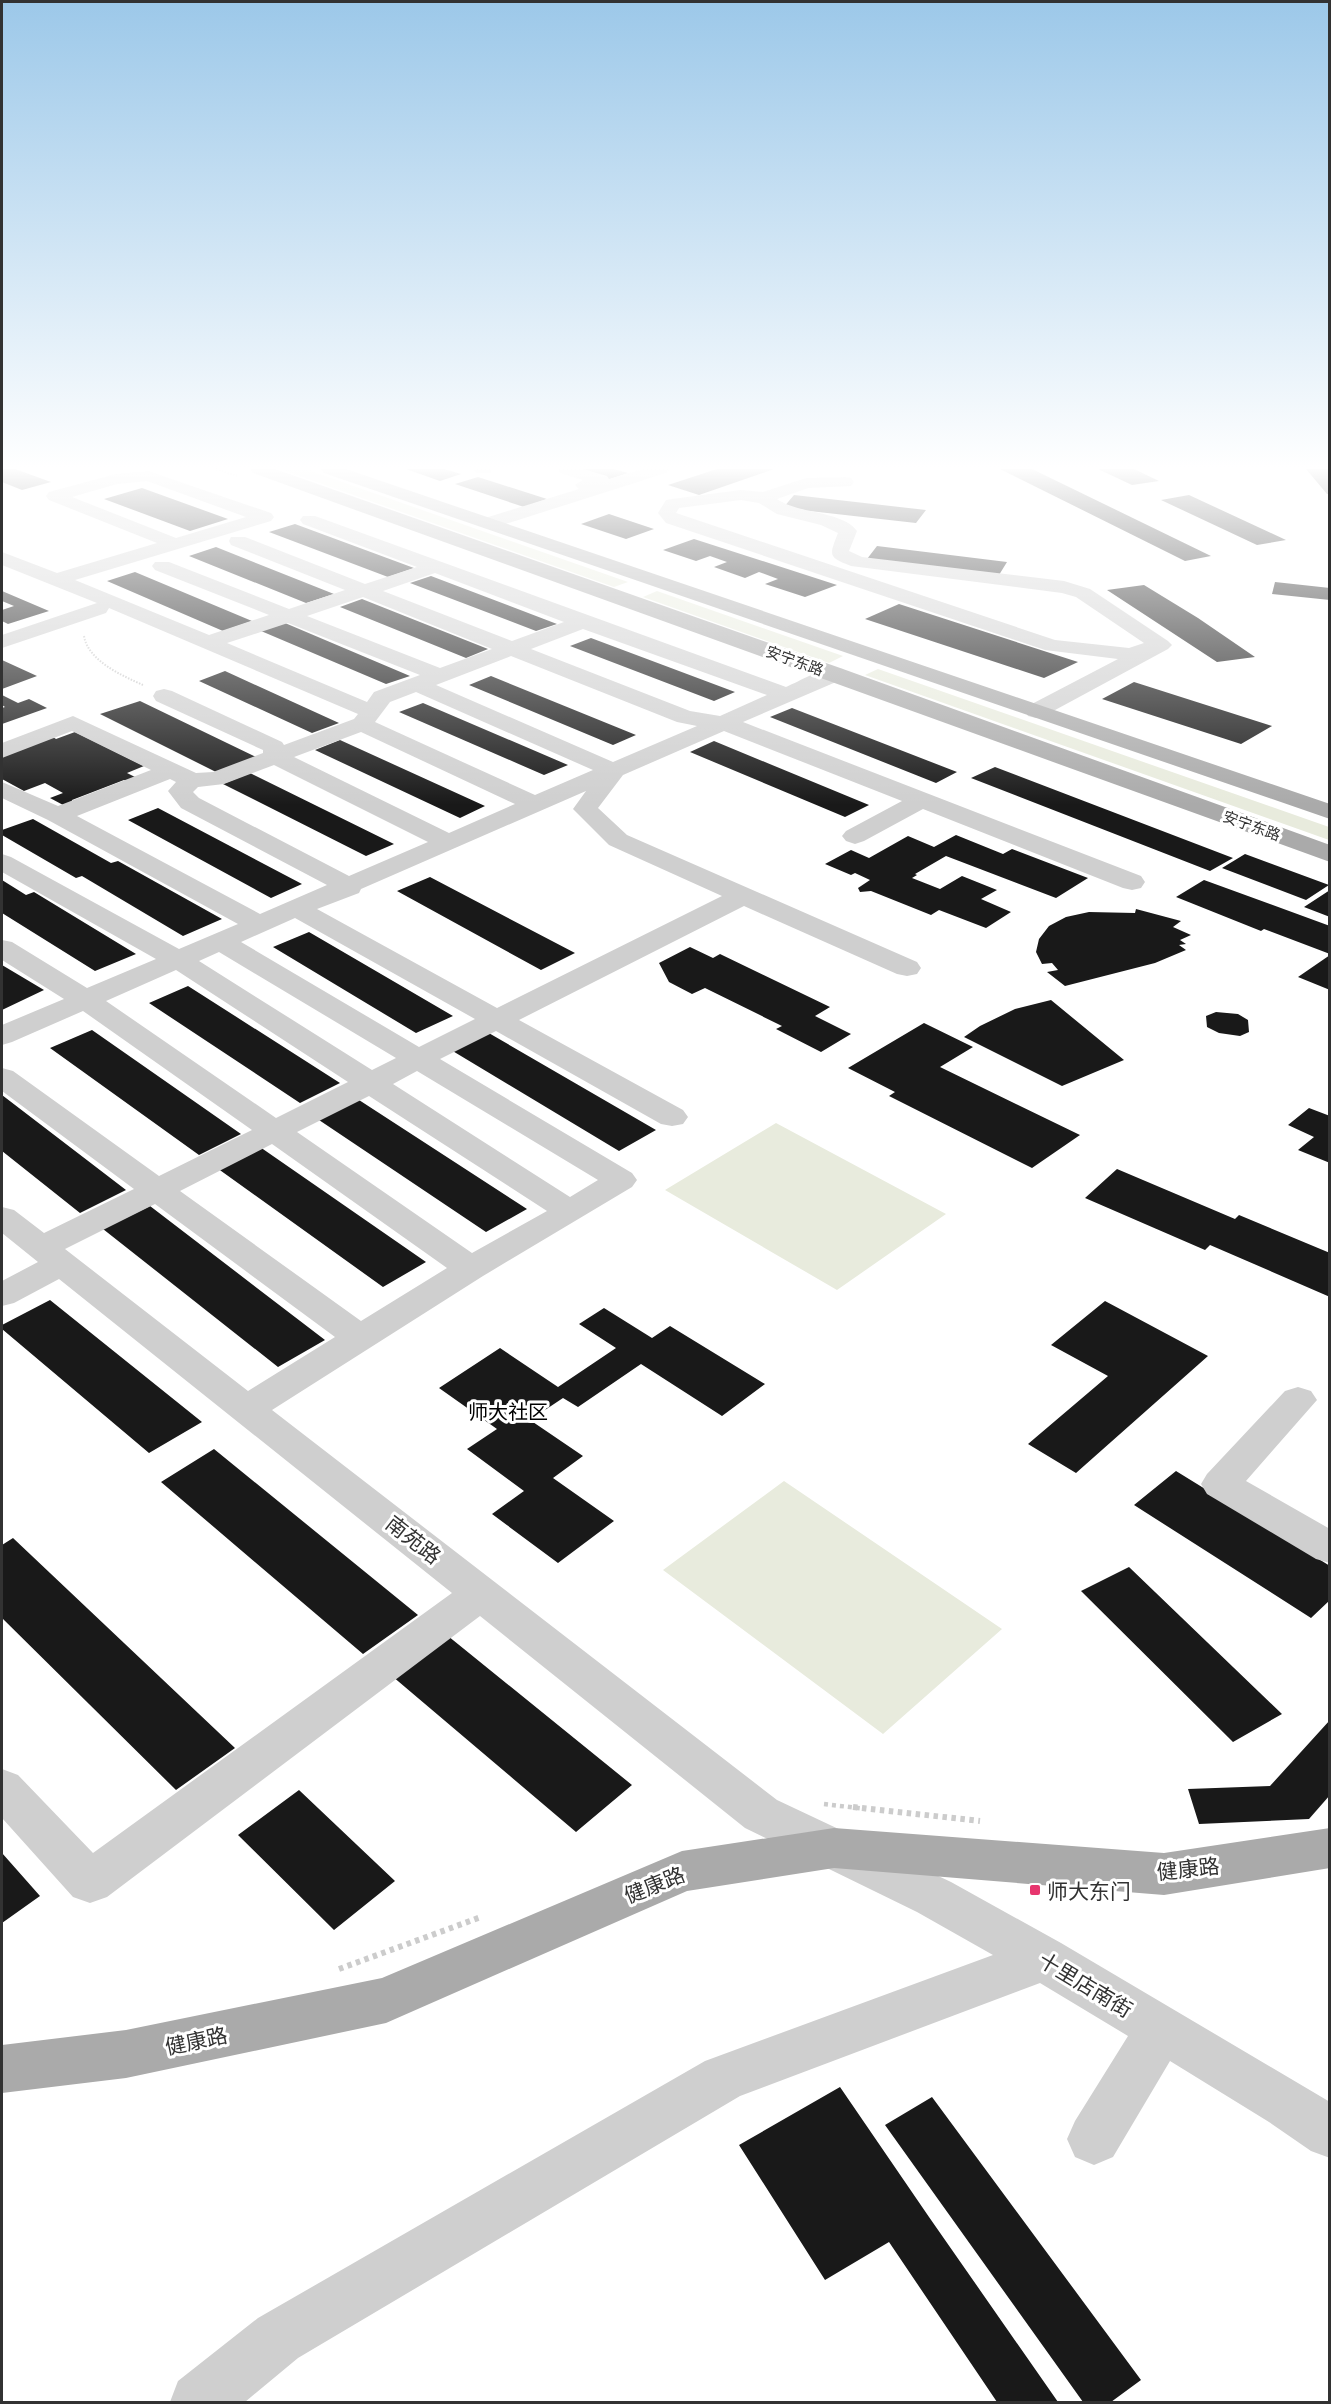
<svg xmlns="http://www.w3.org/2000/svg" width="1331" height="2404" font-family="Commissioner,'Noto Sans SC',sans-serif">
<rect width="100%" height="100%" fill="#fff"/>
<path fill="#e8ebdd" d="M280 469H305L628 582 614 587Z
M657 591 843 656 829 663 643 597Z
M878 669 1329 827V840L865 675Z
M776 1123 946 1214 837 1290 665 1190Z
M784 1481 1002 1629 883 1734 663 1570Z"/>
<path fill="#191919" d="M2 469H15L51 482 22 490 2 482Z
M406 469H444L461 474 440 481Z
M573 469H613L628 473 607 480Z
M717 469H774L699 495 668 485Z
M1000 469H1032L1211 556 1185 561Z
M1098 469H1134L1159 481 1132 485Z
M1306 469H1330V494H1327Z
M478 477 547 499 524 507 455 484Z
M142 488 228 519 190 531 104 499Z
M794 495 926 510 916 523 783 508Z
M1189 495 1286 540 1257 545 1161 500Z
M609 514 654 529 626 539 581 524Z
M295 524 414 568 388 577 269 532Z
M694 539 837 585 805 597 765 584 778 579 759 572 745 578 714 567 727 562 710 556 696 561 663 550Z
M877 546 1007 562 999 575 867 559Z
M216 547 334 594 306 603 189 556Z
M135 572 252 621 223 631 107 581Z
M431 576 557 624 536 631 410 583Z
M1275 582 1330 588V600L1272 594Z
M1144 585 1198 618 1255 657 1217 662 1107 590Z
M2 591 49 611 8 624 2 621V610L14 606 2 601Z
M362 599 488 649 466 658 340 607Z
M899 604 1078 662 1044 678 865 619Z
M285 623 410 676 386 684 261 631Z
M591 638 735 692 714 701 570 646Z
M2 660 37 676 2 689Z
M225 671 339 723 312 733 199 681Z
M491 676 636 735 613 745 469 685Z
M1134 682 1272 726 1241 744 1102 699Z
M2 695 18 703 29 699 47 708 2 724V708L5 707 2 705Z
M140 701 256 757 216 772 100 714Z
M423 703 568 765 544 775 399 712Z
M792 708 957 772 936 783 770 717Z
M75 732 144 766 127 773 135 777 129 782 124 780 72 800V803L65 806 50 798 63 793 45 783 24 791 2 779V755L53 737 56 739Z
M340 740 485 806 460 818 315 750Z
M714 741 869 805 845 817 690 752Z
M995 767 1233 858 1210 871 971 778Z
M250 773 394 844 366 856 223 784Z
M158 808 302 884 271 898 128 820Z
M33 819 111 863 118 861 222 919 183 936 82 876 76 878 2 835V830Z
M956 835 1003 854 1012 849 1088 878 1056 898 946 856 915 874 917 875 912 878 940 889 962 876 997 890 981 899 1011 912 986 928 939 910 931 915 871 891 860 892 858 888 870 880 855 873 851 875 825 864 851 850 869 858 908 836 934 847Z
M1245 854 1329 885 1306 900 1222 868Z
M430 877 575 953 541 970 397 891Z
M2 880 26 895 34 892 136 954 95 971 2 913Z
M1204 880 1330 926V954L1264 929 1261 931 1176 897Z
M1330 890V917L1304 907Z
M1136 909 1181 921 1173 927 1191 935 1180 940 1186 944 1179 945 1186 950 1155 963 1065 986 1047 972 1058 970 1052 963 1042 964 1036 952 1039 939 1049 926 1066 917 1089 912 1135 913Z
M309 932 453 1016 416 1033 273 947Z
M690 947 713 958 720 954 830 1007 815 1016 851 1034 821 1052 776 1029 782 1026 705 988 692 994 669 982 659 963Z
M1330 955V990L1298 977Z
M2 965 44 990 2 1010Z
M188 986 340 1083 300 1103 149 1003Z
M1051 1000 1124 1060 1062 1086 964 1037 980 1026 1015 1009Z
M1216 1012 1238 1014 1248 1020 1249 1032 1240 1036 1219 1033 1207 1027 1206 1016Z
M924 1023 973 1047 940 1067 1080 1135 1032 1168 889 1096 895 1092 848 1068Z
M92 1030 241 1134 199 1155 50 1048Z
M487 1032 656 1130 619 1151 451 1050Z
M2 1095 126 1190 80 1213 2 1151Z
M359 1100 527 1209 486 1232 319 1120Z
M1309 1108 1330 1116V1163L1298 1150 1314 1137 1288 1125Z
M260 1147 426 1262 383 1287 217 1168Z
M1117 1169 1235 1219 1239 1215 1330 1253V1297L1210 1245 1205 1250 1085 1198Z
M150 1206 325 1340 278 1367 103 1229Z
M50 1300 202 1422 149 1453 2 1329V1325Z
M1105 1301 1208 1356 1076 1473 1028 1444 1108 1376 1051 1345Z
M604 1308 652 1338 670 1326 765 1384 722 1416 641 1364 578 1407 563 1398 530 1420 583 1456 553 1478 614 1521 558 1563 492 1514 524 1491 467 1449 497 1429 439 1388 500 1348 558 1387 616 1348 579 1324Z
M214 1449 418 1615 363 1654 161 1482Z
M1176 1471 1330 1566V1600L1311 1618 1134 1505Z
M13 1538 235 1748 176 1790 2 1618V1545Z
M1129 1567 1282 1714 1233 1742 1081 1591Z
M448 1636 632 1785 576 1832 392 1676Z
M1330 1720V1795L1309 1819 1199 1824 1188 1789 1270 1786Z
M299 1790 395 1881 334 1930 238 1835Z
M2 1853 40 1896 2 1923Z
M840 2087 929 2217 1058 2402H997L889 2242 825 2280 739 2145Z
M932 2097 1141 2380 1111 2402H1083L885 2125Z"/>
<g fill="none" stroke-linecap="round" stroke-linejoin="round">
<path stroke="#ccc" stroke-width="2" stroke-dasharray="1.5 1.5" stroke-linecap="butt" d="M216 469 237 476
M84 636C88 661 123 676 143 685"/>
<path stroke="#ccc" stroke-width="4.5" stroke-dasharray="4 4" stroke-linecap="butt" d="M824 1804 866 1809"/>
<path stroke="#ccc" stroke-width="6" stroke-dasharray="4.5 4.5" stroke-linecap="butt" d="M853 1807 980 1821
M339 1969 481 1917"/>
<path fill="#cfcfcf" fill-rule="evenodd" d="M473 469H493L490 473H476Z
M558 469H583L607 476 609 479 643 469H669L666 473 496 527H482L480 523 482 519 579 489 575 485 583 480 560 473Z
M148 471 271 513 274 517 271 521 75 580 209 635 269 615 155 570 152 566 155 562H169L289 609 345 590 231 545 229 541 231 537H245L365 584 417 567 303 524 300 520 303 516H315L786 687C803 680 825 665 843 669L846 674 843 679 743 722 1141 876 1145 882 1141 888 1132 890 1123 888 923 809 864 841 855 844 846 841 842 836 846 831 902 801 724 731 623 775 598 808 627 835 917 962 921 968 917 974 907 976 897 974 744 906 519 1020 683 1110 688 1117 683 1124 672 1126 661 1124 496 1031 440 1059 632 1173 637 1180 632 1187 483 1276 272 1410 777 1800 951 1882 1061 1943 1330 2102V2158L1311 2151 1269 2122 1170 2061 1113 2157 1094 2165 1075 2157 1067 2139 1075 2121 1128 2036 1040 1983 740 2096 298 2358 245 2402H170L178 2381 258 2318 705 2061 993 1955 917 1912 745 1828 480 1616 107 1897 90 1903 73 1897 2 1818V1769L18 1775 93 1853 452 1593 59 1279 14 1303 2 1306V1281L38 1262 2 1233V1207L14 1210 44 1233 134 1189 2 1091V1068L13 1071 159 1176 252 1130 83 1011 12 1042 2 1045V1025L64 999 2 960V940L12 942 87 988 156 959 2 872V854L11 857 179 949 238 924 48 820 2 798V782L58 806 151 770 72 731 2 758V743L73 716 196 773 213 772 263 753V750L156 701 153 696 156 691 164 689 172 691 282 742 284 745 354 719 358 714 109 608 106 613 2 648V635L97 603 2 565V552L57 573 157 543 49 500 46 496 49 492 116 474ZM147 481 246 517 176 538 72 497 117 484ZM435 573 564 622 512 641 383 591ZM363 597 492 649 440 668 307 616ZM288 623 420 675 374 692 367 702 227 643ZM583 629 767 695 720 716 690 711 531 649ZM511 656 677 722 697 726 613 762 436 685ZM416 692 593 770 535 795 375 722 390 702ZM361 732 515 804 449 833 294 757ZM274 765 428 842 349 876 199 798 193 792 198 787 224 784ZM170 779 176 782 168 791 181 808 327 885 260 914 77 816ZM586 791 573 809 609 845 722 896 497 1008 317 909 359 893 361 889ZM295 918 475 1019 419 1047 241 942ZM219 952 396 1058 372 1070 199 961ZM176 970 348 1082 276 1118 106 1001ZM417 1071 598 1180 570 1197 393 1084ZM369 1096 547 1211 472 1253 297 1132ZM272 1144 447 1268 361 1321 180 1191ZM155 1204 335 1337 248 1391 65 1249Z
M845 477 851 478 854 482 851 486 808 488 777 499C798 514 843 511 857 531L849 551 862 557 1064 581 1090 589 1168 641 1172 645 1168 649 1044 716 1036 718 1028 716 1025 711 1028 706 1118 659 1045 650 666 523 658 513 666 500 672 499 741 490 763 492 806 478ZM741 500 759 503 777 514 821 525 838 533C829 556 828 557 851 566L1062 593 1076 597 1144 643 1129 648 1055 640 676 513 679 508Z
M1298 1387 1311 1391 1317 1400 1246 1481 1330 1529V1563L1316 1559 1207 1494 1201 1484 1207 1474 1285 1391Z"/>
<path fill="#aaa" fill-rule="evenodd" d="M250 469H275L843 669 1330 845V862L253 473Z
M321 469H346L1330 804V819L324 473Z
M834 1828 1164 1853 1330 1828V1868L1164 1895 834 1868 687 1891 386 2023 126 2078 2 2093V2045L126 2030 382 1978 682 1851Z"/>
</g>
<linearGradient id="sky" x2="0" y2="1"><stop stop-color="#9cc8e9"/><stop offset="0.58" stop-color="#fff"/><stop offset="1" stop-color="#fff" stop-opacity="0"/></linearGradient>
<rect width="1331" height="805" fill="url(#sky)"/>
<rect fill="#e7356e" stroke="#fff" stroke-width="2" x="1029" y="1884" width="12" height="12" rx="3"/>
<g text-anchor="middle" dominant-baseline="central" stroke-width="6" stroke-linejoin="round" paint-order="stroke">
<g font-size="15" fill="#323232" stroke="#fff">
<text transform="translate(795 660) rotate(20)">安宁东路</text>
<text transform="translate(1252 825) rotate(20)">安宁东路</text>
</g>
<g font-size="20" fill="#000" stroke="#fff">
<text x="508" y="1411">师大社区</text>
</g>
<g font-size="21" fill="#323232" stroke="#fff">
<text transform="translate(414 1539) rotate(38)">南苑路</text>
<text transform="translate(1188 1868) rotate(-6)">健康路</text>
<text transform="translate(654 1884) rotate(-22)">健康路</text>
<text transform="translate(1086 1984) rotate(31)">十里店南街</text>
<text transform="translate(196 2040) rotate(-12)">健康路</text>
</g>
<g font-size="21" fill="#323232" stroke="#fff" text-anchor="start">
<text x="1047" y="1890">师大东门</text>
</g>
</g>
<rect width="1331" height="2404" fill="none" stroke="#323232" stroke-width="6"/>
</svg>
